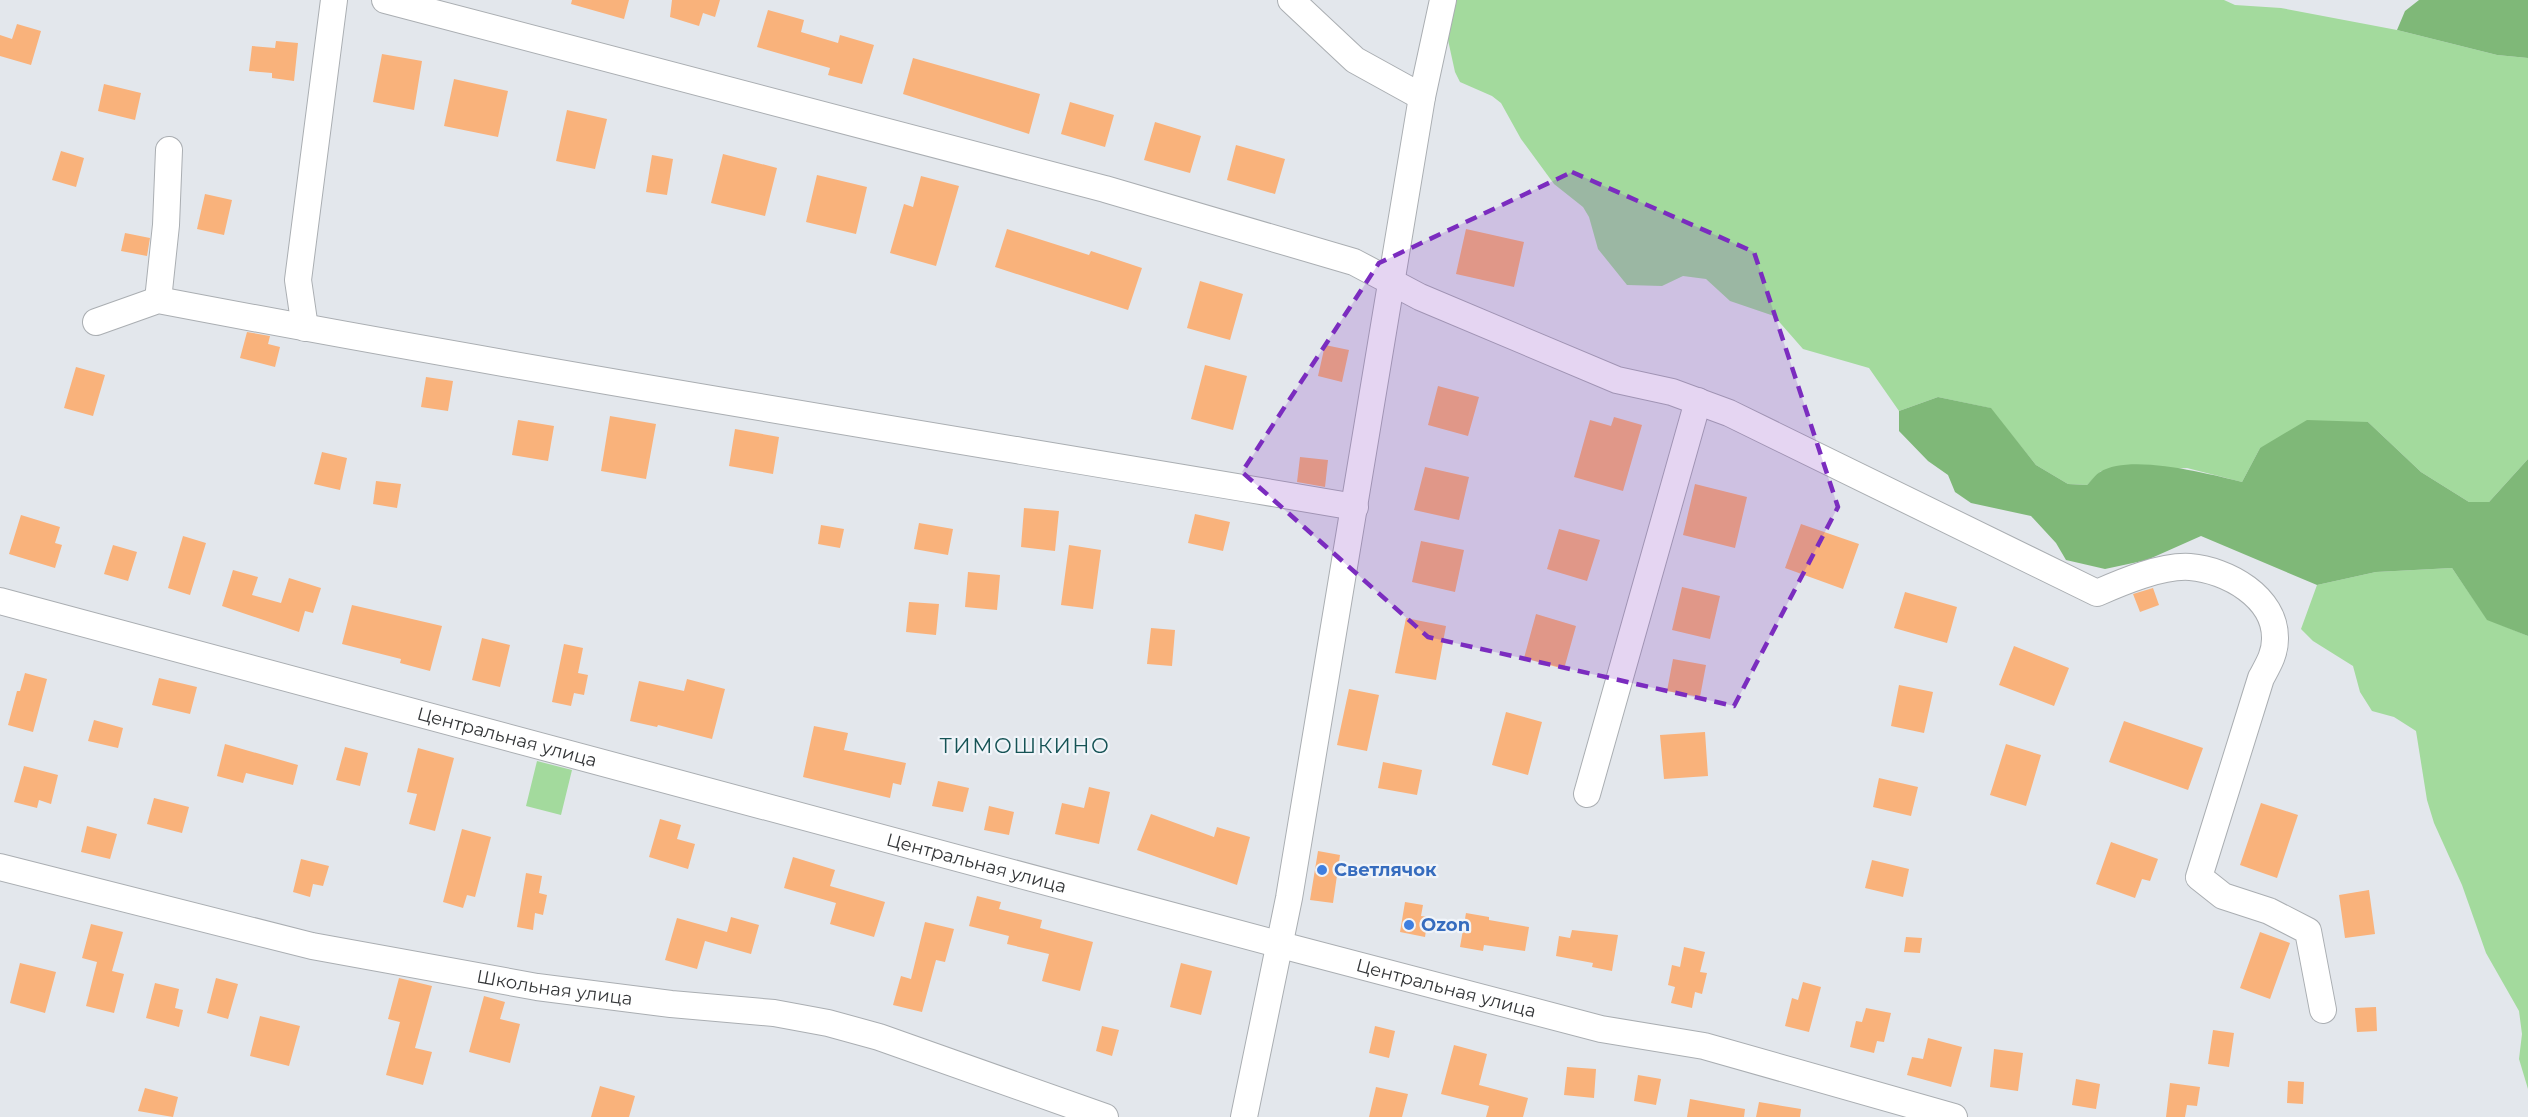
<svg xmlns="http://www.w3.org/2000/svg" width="2528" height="1117" font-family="Montserrat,sans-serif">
<rect width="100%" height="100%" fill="#e3e7ec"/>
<path fill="#a3da9d" d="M1455 0H2224L2235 5 2281 8 2397 30 2497 55 2528 58V459L2489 502H2469L2421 472 2368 422 2260 448 2242 482 2187 468 2101 471 2087 485 2068 484 2036 465 1990 408 1938 397 1899 411 1869 368 1803 349 1774 316 1730 301 1706 279 1683 276 1662 286 1627 285 1598 249 1589 217 1583 207 1554 184 1521 139 1501 103 1492 96 1460 82 1455 72 1448 40 1450 18Z
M2452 568 2487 619 2528 636V1089L2519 1059 2522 1034 2519 1011 2486 953 2462 885 2434 823 2427 800 2416 731 2394 717 2372 711 2360 692 2353 666 2313 641 2301 629 2317 585 2376 572Z
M537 761 572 770 561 815 526 806Z"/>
<path fill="#7fb878" d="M2419 0H2528V58L2497 55 2397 30 2405 11Z
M1938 397 1991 408 2036 465 2068 484 2087 485C2091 481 2095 475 2100 472 2130 453 2209 474 2242 482L2260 448 2307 420 2368 422 2421 472 2469 502H2489L2528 459V636L2487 620 2452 568 2376 572 2317 585 2201 536 2147 560 2105 569 2066 560 2056 543 2031 516 1971 503 1955 492 1948 475 1928 461 1899 431V411Z"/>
<path fill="#f9b27b" d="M572 0H629L624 19 571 4Z
M672 0H720L715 17 703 13 699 26 670 17Z
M768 10 804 20 801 32 838 43 840 35 874 45 862 84 828 75 830 68 757 47Z
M17 24 41 31 31 65 0 56V35L12 39Z
M276 41 298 43 294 81 272 78V73L249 71 252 46 275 48Z
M382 54 422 61 414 110 373 102Z
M913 58 1040 94 1029 134 903 94Z
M454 79 508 91 498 137 444 126Z
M104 84 141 93 135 120 98 111Z
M1070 102 1114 115 1105 147 1061 134Z
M567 110 607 119 595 169 556 161Z
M1155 122 1201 136 1190 173 1144 160Z
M1236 145 1285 159 1275 194 1227 180Z
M61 151 84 158 76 187 52 180Z
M723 154 777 168 765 216 711 203Z
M652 155 673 159 667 195 646 192Z
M817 175 867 187 856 234 806 222Z
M921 176 959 186 936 266 890 253 904 204 913 207Z
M205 194 232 200 224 235 197 229Z
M1007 229 1089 255 1091 251 1142 268 1128 310 995 267Z
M1466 229 1524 242 1514 287 1456 274Z
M125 233 150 238 147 256 121 251Z
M1200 281 1243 294 1230 340 1187 328Z
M247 332 270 336 268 344 280 347 275 367 240 358Z
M1325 345 1349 350 1342 382 1318 376Z
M1205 365 1247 376 1233 430 1191 419Z
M76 367 105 375 93 416 64 408Z
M426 377 453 381 448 411 421 407Z
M1438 386 1479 397 1468 436 1428 425Z
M610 416 656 424 646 479 601 471Z
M1614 417 1642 425 1623 491 1574 477 1590 420 1611 426Z
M518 420 554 426 548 461 512 455Z
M735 429 779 437 773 474 729 466Z
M322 452 347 458 340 490 314 484Z
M1300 457 1328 460 1325 487 1297 482Z
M1425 467 1469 477 1459 520 1414 510Z
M376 481 401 484 397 508 373 504Z
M1695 484 1747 497 1735 548 1683 535Z
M1024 508 1059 511 1055 551 1021 547Z
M1195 514 1230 522 1223 551 1188 543Z
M21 515 60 527 55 543 62 545 55 568 9 554Z
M919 523 953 529 948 555 914 549Z
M1801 524 1859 544 1843 589 1785 568Z
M821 525 844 529 840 548 818 544Z
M1559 529 1600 540 1587 581 1547 569Z
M183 536 206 543 190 595 168 588Z
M1421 541 1464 550 1455 592 1412 582Z
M113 545 137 552 128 581 104 574Z
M1069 545 1101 550 1093 609 1061 605Z
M233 570 258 577 252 595 281 603 289 578 321 588 313 613 305 611 299 632 222 606Z
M968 572 1000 575 997 610 965 607Z
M1682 587 1720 596 1710 639 1672 630Z
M2153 588 2159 605 2140 612 2133 594Z
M1905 592 1957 607 1947 643 1894 628Z
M909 602 939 604 936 635 906 632Z
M352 605 442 626 430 671 400 663 401 659 342 644Z
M1536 614 1576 626 1564 669 1524 658Z
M1406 618 1446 626 1436 680 1395 673Z
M1151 628 1175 630 1172 666 1147 664Z
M482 638 510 645 500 687 472 680Z
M564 644 583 648 578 673 588 675 584 695 574 693 571 706 552 702Z
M2014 646 2069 668 2054 706 1999 685Z
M1673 659 1706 665 1700 697 1667 691Z
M25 673 47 679 33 732 8 725 17 691H20Z
M159 678 197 687 190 714 152 705Z
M687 679 725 689 712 739 658 725 657 727 630 721 639 681 684 691Z
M1899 685 1933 692 1924 733 1891 726Z
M1349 689 1379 695 1367 751 1337 745Z
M1506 712 1542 722 1528 775 1492 765Z
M94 720 123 728 118 748 88 741Z
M2124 721 2203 748 2188 790 2109 762Z
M814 726 848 733 844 750 906 763 901 785 893 783 890 798 803 777Z
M1705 732 1708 776 1664 779 1660 735Z
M225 744 298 765 293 785 246 773 243 783 217 776Z
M2006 744 2041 755 2026 806 1990 795Z
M345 747 368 753 360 786 336 780Z
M418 748 454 758 435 831 409 824 417 794 407 792Z
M1383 762 1422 770 1417 795 1378 788Z
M24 766 58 775 51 804 39 800 37 808 14 802Z
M1879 778 1918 787 1911 816 1873 807Z
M938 781 969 788 963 812 932 806Z
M1089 787 1110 792 1099 844 1055 834 1062 803 1084 808Z
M154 798 189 807 182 833 147 824Z
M2261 803 2298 815 2277 878 2240 865Z
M989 806 1014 812 1009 835 984 830Z
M1151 814 1214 837 1217 827 1250 837 1237 885 1137 850Z
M660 819 681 825 677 839 695 844 688 869 649 857Z
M87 826 117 834 110 859 81 852Z
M462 829 491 837 475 897 467 895 463 908 443 902Z
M2111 842 2158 859 2150 881 2142 879 2135 898 2096 884Z
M1318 851 1340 855 1333 903 1310 900Z
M793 857 835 870 830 886 885 902 874 937 830 924 836 903 784 888Z
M301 859 329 866 323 886 313 884 310 897 293 892Z
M1872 860 1909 869 1903 897 1865 888Z
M526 873 542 876 539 893 547 895 543 915 535 913 533 930 517 927Z
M2369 890 2375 934 2345 938 2339 895Z
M977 896 1001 902 999 909 1042 920 1040 928 1093 942 1080 991 1042 981 1049 954 1007 944 1009 936 969 926Z
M1405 902 1423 905 1421 916 1428 917 1425 937 1400 932Z
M1466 913 1489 917V920L1529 927 1525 951 1484 945 1483 951 1460 947Z
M731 917 759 925 751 954 705 941 697 969 665 960 677 918 727 932Z
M925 922 954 929 945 962 936 960 922 1012 893 1005 901 976 911 979Z
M91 924 123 932 112 971 124 974 114 1013 86 1006 97 962 82 958Z
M1572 930 1618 935 1612 971 1592 967 1593 963 1556 956 1559 936 1570 938Z
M2260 932 2290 943 2270 999 2240 988Z
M1906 937 1922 938 1920 953 1904 952Z
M1684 947 1705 952 1700 972 1707 973 1702 994 1695 992 1692 1008 1671 1003 1675 987 1668 985 1672 965 1680 967Z
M20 963 56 972 45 1013 10 1003Z
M1181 963 1212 971 1201 1015 1170 1007Z
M216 978 238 984 228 1019 207 1013Z
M399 978 432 986 415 1048 432 1052 423 1085 386 1075 400 1022 388 1019Z
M1803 982 1821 987 1809 1032 1785 1026 1792 998 1798 1000Z
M155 983 179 989 175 1008 183 1010 179 1027 146 1018Z
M484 996 505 1002 500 1019 520 1024 510 1063 469 1052Z
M2376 1007 2377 1031 2357 1032 2355 1008Z
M1866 1008 1891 1013 1884 1042 1877 1041 1874 1053 1850 1047 1856 1021 1862 1022Z
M260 1016 300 1026 289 1066 250 1056Z
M1102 1026 1119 1030 1112 1056 1096 1051Z
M1375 1026 1395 1031 1389 1058 1369 1053Z
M2213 1030 2234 1033 2229 1067 2208 1064Z
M1928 1038 1962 1047 1951 1087 1907 1075 1912 1057 1923 1059Z
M1454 1045 1487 1054 1479 1085 1528 1098 1523 1117H1486L1489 1106 1441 1094Z
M1994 1049 2023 1053 2018 1091 1990 1087Z
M1567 1067 1596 1069 1594 1098 1564 1095Z
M1638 1075 1661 1079 1656 1105 1634 1101Z
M2076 1079 2100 1084 2096 1109 2072 1105Z
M2288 1081 2304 1082 2303 1104 2287 1103Z
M2170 1083 2200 1087 2197 1106 2187 1105 2185 1117H2166Z
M600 1086 635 1096 629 1117H591Z
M1376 1087 1408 1094 1402 1117H1369Z
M145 1088 178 1097 173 1117 138 1111Z
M1690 1099 1745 1109 1744 1117H1687Z
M1759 1102 1801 1109 1800 1117H1756Z"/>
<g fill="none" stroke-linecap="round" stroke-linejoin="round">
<defs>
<g id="minor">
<path d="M385 0 1105 189 1354 262 1420 297 1617 380 1672 392 1729 413 2097 593C2122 582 2162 565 2190 567 2227 570 2276 597 2275 639 2275 654 2268 665 2261 678L2199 877 2223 896 2269 911 2308 931 2323 1010"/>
<path d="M1291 0 1355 60 1422 97"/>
<path d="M158 300 166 225 169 150"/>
<path d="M96 322 158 300C556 376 956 439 1355 507"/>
<path d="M305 328 298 280 334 0"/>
<path id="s1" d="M0 601 1281 945 1601 1029 1704 1046 1954 1117"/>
<path d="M1587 794 1698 401"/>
<path id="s2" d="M0 867 312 946 537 987 671 1004 774 1013 828 1023 879 1037 1105 1117"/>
<path d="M1244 1117 1289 898 1422 97 1443 0"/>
</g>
</defs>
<use href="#minor" stroke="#aaaeb2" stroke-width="28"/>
<use href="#minor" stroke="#fff" stroke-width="26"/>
</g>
<path fill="#7b2cbf" fill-opacity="0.2" stroke="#7b2cbf" stroke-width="4.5" stroke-dasharray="12 8" stroke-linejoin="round" d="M1572 172 1754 252 1838 507 1734 706 1428 637 1242 472 1379 263Z"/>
<g fill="#3f7fe0" stroke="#f0f4f9" stroke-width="2">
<circle cx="1322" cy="870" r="6"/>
<circle cx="1409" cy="925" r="6"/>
</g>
<g text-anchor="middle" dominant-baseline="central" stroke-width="4.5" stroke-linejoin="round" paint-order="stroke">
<g font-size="18" fill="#343638" stroke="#f0f4f9">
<text stroke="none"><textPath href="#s1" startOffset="525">Центральная улица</textPath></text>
<text stroke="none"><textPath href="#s1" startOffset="1011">Центральная улица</textPath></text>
<text stroke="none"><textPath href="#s2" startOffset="568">Школьная улица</textPath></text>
<text stroke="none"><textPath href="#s1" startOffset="1497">Центральная улица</textPath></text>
</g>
<g font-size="18" font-weight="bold" fill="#366cbe" stroke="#f0f4f9" text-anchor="start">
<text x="1334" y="870">Светлячок</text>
<text x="1421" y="925">Ozon</text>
</g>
<g font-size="21" letter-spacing="1.5" fill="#165355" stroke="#f0f4f9">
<text x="1025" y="745">ТИМОШКИНО</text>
</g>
</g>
</svg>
